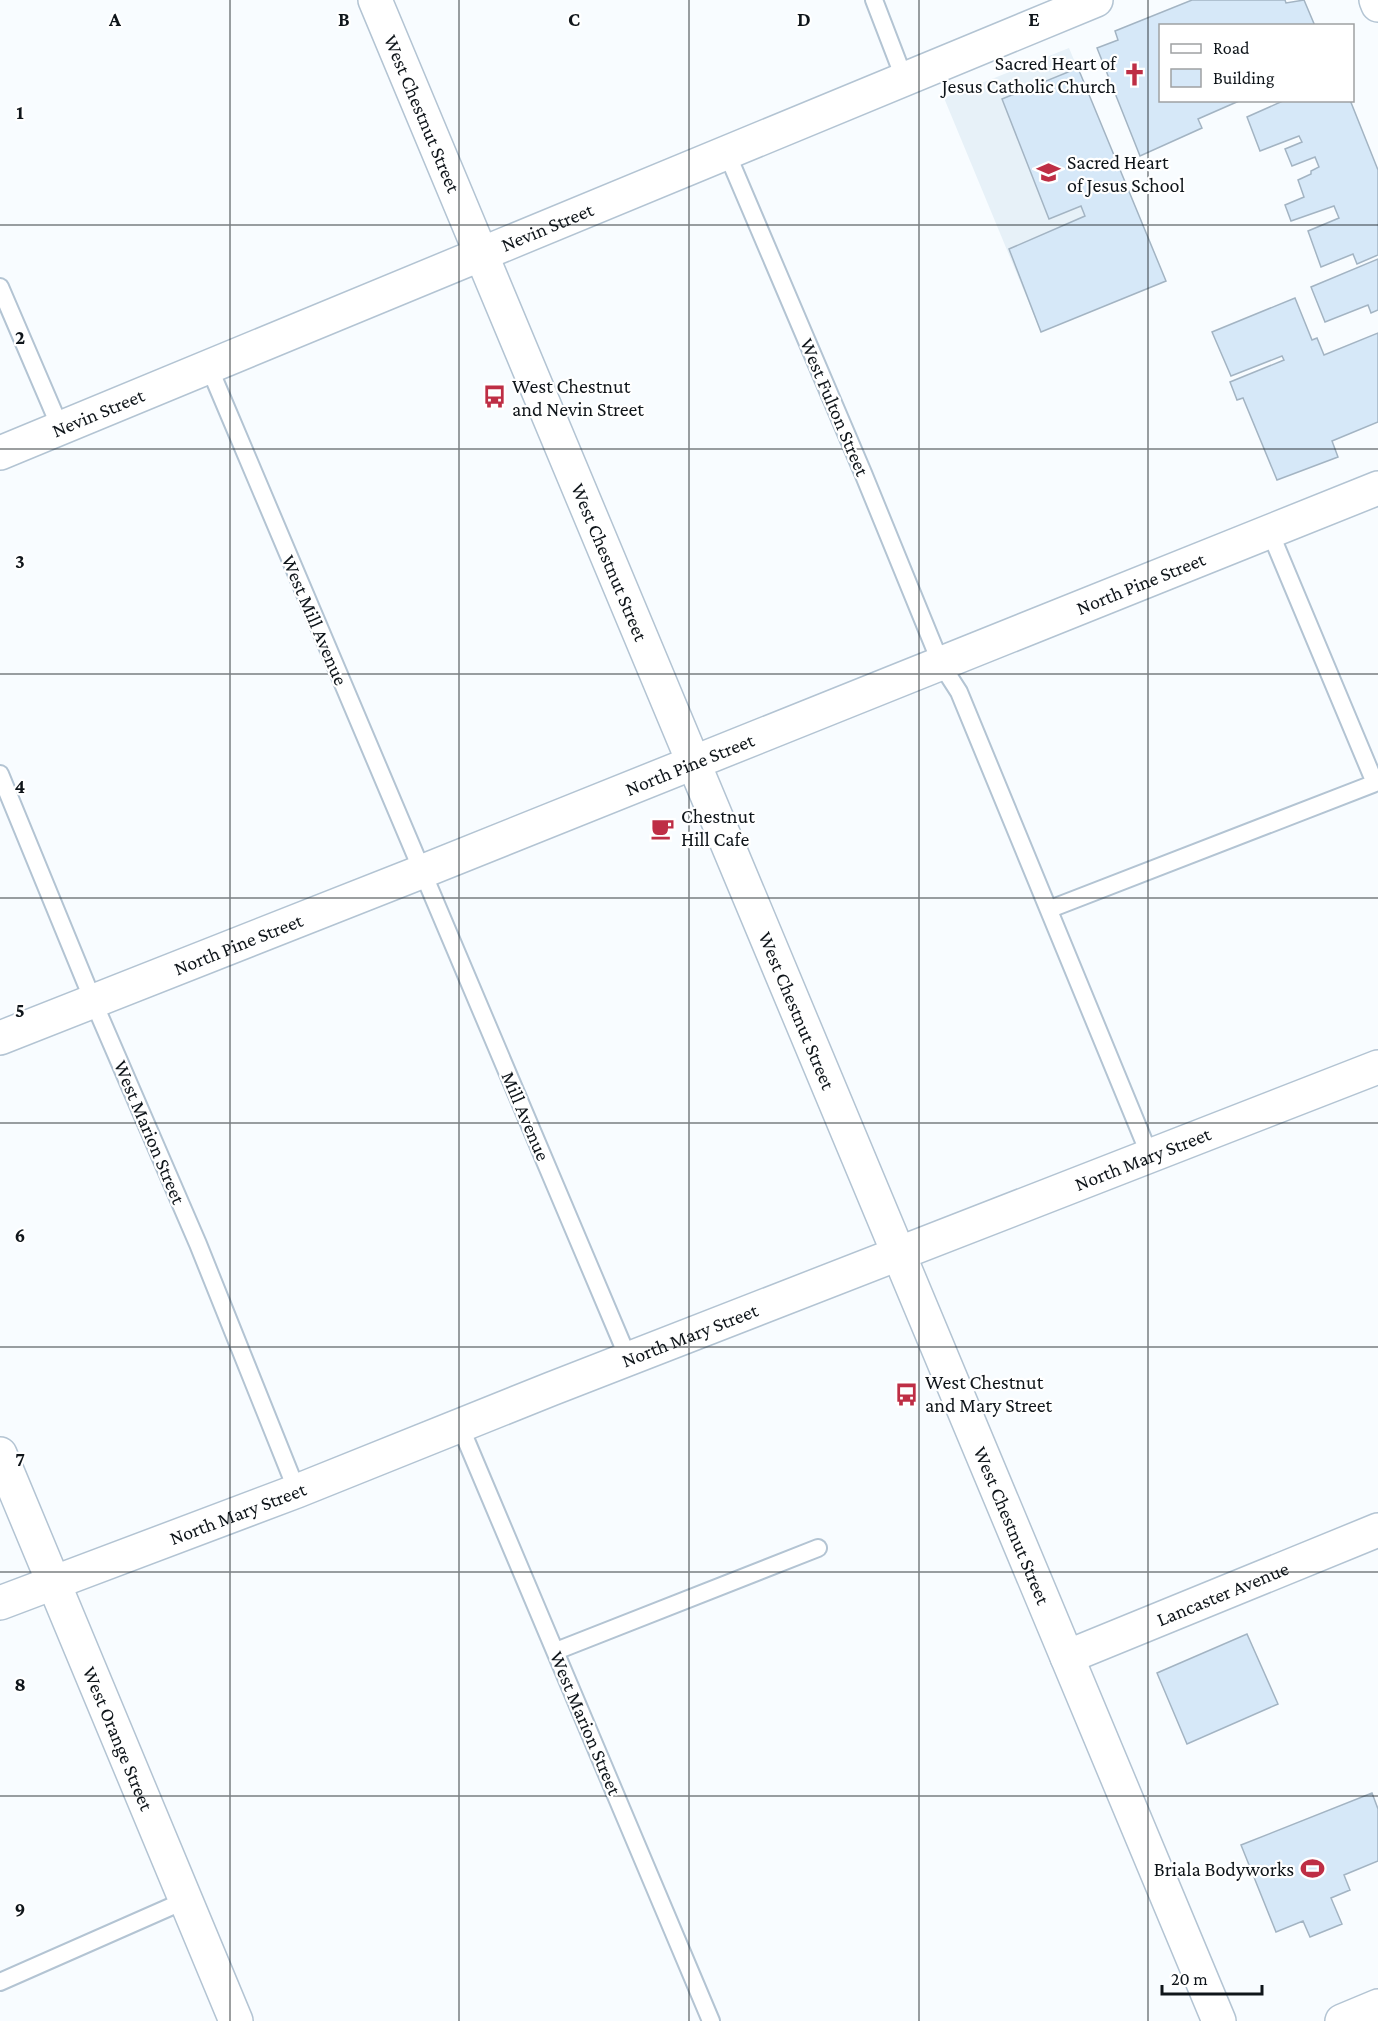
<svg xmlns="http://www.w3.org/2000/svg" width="1378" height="2021" font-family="'Crimson Pro',serif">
<rect width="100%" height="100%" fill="#f8fcff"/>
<path fill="#e7f1f8" d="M1069 48 1166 281 1041 332 944 98Z"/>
<path fill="#d6e8f8" stroke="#a3b4c3" stroke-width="1.5" d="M1192 0H1285L1286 3 1304 0 1315 26H1160V100L1239 101 1198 119 1202 128 1140 156 1097 48 1118 40 1115 31Z
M1078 68 1166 281 1041 332 1009 249 1085 216 1081 206 1049 219 1002 99Z
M1285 100H1350L1378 170V255L1357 264 1353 254 1321 267 1308 231 1339 218 1334 206 1291 221 1285 205 1304 197 1298 180 1311 174V171L1319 167 1315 157 1292 166 1285 149 1302 142 1299 136 1260 151 1247 117Z
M1378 259V310L1371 313 1368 305 1325 322 1311 287Z
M1295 298 1312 340 1317 338 1324 355 1378 333V422L1332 441 1338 457 1277 480 1243 398 1237 400 1230 382 1284 360 1282 356 1231 376 1212 332Z
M1247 1634 1278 1704 1187 1744 1157 1673Z
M1372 1793 1378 1809V1861L1344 1875 1350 1890 1331 1898 1342 1924 1310 1937 1303 1921 1276 1932 1241 1845Z"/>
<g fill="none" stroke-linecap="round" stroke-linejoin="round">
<defs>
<path id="lane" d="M874 0 904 78
M726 151 863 473 941 664 959 692 1150 1156
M0 287 60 427
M209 367 629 1360
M1270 532 1375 783
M0 774 94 1003 198 1244 297 1491
M1050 909 1378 782
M460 1426 711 2021
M556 1651 818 1548
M0 1982 186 1900"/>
<g id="street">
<path id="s1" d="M0 453 1096 0"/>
<path id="s2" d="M0 1038 421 872 1378 488"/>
<path id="s3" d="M0 1603 297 1491 551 1389 1378 1067"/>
<path id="s4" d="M1067 1657 1378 1530"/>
</g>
<path id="secondary" d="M1342 2021 1378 2006"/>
<g id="primary">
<path id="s5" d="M375 0 1219 2021"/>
<path d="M1376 0 1378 5"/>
<path id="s6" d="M0 1454 236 2021"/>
</g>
</defs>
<use href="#lane" stroke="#b3c4d3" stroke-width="20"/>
<use href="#street" stroke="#b3c4d3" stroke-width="36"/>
<use href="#secondary" stroke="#b3c4d3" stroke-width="36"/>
<use href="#primary" stroke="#b3c4d3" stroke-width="36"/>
<use href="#lane" stroke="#fff" stroke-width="16"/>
<use href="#street" stroke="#fff" stroke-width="33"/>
<use href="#secondary" stroke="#fff" stroke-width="33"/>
<use href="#primary" stroke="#fff" stroke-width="33"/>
</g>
<path fill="none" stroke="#0f151a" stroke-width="1.5" stroke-opacity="0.55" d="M230 0V2021M459 0V2021M689 0V2021M919 0V2021M1148 0V2021M0 225H1378M0 449H1378M0 674H1378M0 898H1378M0 1123H1378M0 1347H1378M0 1572H1378M0 1796H1378"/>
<defs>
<symbol id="church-bare" viewBox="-9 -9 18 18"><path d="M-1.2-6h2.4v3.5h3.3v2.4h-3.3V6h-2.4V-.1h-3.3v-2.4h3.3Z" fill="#be2e45" stroke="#fff" stroke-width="2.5" paint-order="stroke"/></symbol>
<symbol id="school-bare" viewBox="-9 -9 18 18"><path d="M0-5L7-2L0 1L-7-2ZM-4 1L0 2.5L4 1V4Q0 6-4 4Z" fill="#be2e45" stroke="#fff" stroke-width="2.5" paint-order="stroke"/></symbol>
<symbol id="bus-bare" viewBox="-9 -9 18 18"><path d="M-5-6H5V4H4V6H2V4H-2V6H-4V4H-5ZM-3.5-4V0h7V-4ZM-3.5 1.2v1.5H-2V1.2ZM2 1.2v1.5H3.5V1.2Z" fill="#be2e45" stroke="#fff" stroke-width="2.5" paint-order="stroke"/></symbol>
<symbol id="cafe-bare" viewBox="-9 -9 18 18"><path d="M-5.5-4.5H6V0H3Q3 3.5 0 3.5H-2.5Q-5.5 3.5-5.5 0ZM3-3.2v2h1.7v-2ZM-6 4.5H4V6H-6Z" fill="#be2e45" stroke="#fff" stroke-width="2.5" paint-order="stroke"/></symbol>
<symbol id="stadium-bare" viewBox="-9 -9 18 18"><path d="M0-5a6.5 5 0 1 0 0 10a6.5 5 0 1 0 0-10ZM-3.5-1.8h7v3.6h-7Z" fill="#be2e45" stroke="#fff" stroke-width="2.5" paint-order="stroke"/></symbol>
</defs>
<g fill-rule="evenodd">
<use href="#church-bare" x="1118" y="58" width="33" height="33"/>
<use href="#school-bare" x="1032" y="156" width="33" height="33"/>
<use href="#bus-bare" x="478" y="380" width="33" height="33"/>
<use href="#cafe-bare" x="646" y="812" width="33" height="33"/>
<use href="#bus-bare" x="890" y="1378" width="33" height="33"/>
<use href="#stadium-bare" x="1296" y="1852" width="33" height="33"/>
</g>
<g text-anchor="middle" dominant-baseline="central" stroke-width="4.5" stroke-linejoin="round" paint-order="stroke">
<g font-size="20" fill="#0f151a" stroke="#fff" text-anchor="start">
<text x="1116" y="63" text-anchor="end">Sacred Heart of<tspan x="1116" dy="23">Jesus Catholic Church</tspan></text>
<text x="1067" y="162">Sacred Heart<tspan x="1067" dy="23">of Jesus School</tspan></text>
<text x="512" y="386">West Chestnut<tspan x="512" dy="23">and Nevin Street</tspan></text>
<text x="681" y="816">Chestnut<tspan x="681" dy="23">Hill Cafe</tspan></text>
<text x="925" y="1382">West Chestnut<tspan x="925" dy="23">and Mary Street</tspan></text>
<text x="1294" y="1869" text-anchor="end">Briala Bodyworks</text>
</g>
<g font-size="20" fill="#0f151a" stroke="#fff">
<text stroke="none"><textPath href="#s5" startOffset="123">West Chestnut Street</textPath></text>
<text stroke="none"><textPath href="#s1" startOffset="592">Nevin Street</textPath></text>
<text transform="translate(835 407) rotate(67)">West Fulton Street</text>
<text stroke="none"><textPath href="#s1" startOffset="106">Nevin Street</textPath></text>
<text stroke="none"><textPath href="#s5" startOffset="609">West Chestnut Street</textPath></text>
<text stroke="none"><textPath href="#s2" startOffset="1228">North Pine Street</textPath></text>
<text transform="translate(315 620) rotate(67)">West Mill Avenue</text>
<text stroke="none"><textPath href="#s2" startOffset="742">North Pine Street</textPath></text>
<text stroke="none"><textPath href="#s2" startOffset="256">North Pine Street</textPath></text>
<text stroke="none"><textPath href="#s5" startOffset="1095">West Chestnut Street</textPath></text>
<text transform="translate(526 1116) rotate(67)">Mill Avenue</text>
<text transform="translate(150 1132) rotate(67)">West Marion Street</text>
<text stroke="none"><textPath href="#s3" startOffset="1226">North Mary Street</textPath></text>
<text stroke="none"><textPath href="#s3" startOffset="740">North Mary Street</textPath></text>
<text stroke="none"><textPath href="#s3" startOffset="254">North Mary Street</textPath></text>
<text stroke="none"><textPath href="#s5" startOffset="1653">West Chestnut Street</textPath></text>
<text stroke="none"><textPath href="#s4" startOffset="168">Lancaster Avenue</textPath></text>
<text transform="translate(586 1723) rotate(67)">West Marion Street</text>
<text stroke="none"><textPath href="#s6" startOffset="308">West Orange Street</textPath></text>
</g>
</g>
<g font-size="20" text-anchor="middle" font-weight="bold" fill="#0f151a" stroke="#fff" stroke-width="4.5" stroke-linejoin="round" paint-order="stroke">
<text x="115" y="26">A</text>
<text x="344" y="26">B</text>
<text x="574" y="26">C</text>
<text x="804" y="26">D</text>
<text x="1034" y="26">E</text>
<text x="20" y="119">1</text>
<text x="20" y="344">2</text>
<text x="20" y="568">3</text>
<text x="20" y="793">4</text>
<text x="20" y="1017">5</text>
<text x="20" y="1242">6</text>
<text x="20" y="1466">7</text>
<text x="20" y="1691">8</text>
<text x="20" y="1916">9</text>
</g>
<rect x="1159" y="24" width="195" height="78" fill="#ffffff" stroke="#9fa1a3" stroke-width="1.5"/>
<rect x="1171" y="44" width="30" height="9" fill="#ffffff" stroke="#9fa1a3" stroke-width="1.5"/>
<text x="1213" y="54" font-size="18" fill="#0f151a">Road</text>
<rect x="1171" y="69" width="30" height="18" fill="#d6e8f8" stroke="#9fa1a3" stroke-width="1.5"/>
<text x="1213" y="84" font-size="18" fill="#0f151a">Building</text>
<path d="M1162 1985v9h100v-9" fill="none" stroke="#0f151a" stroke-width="3"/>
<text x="1171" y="1985" font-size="18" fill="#0f151a" stroke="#ffffff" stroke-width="4.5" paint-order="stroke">20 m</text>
</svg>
